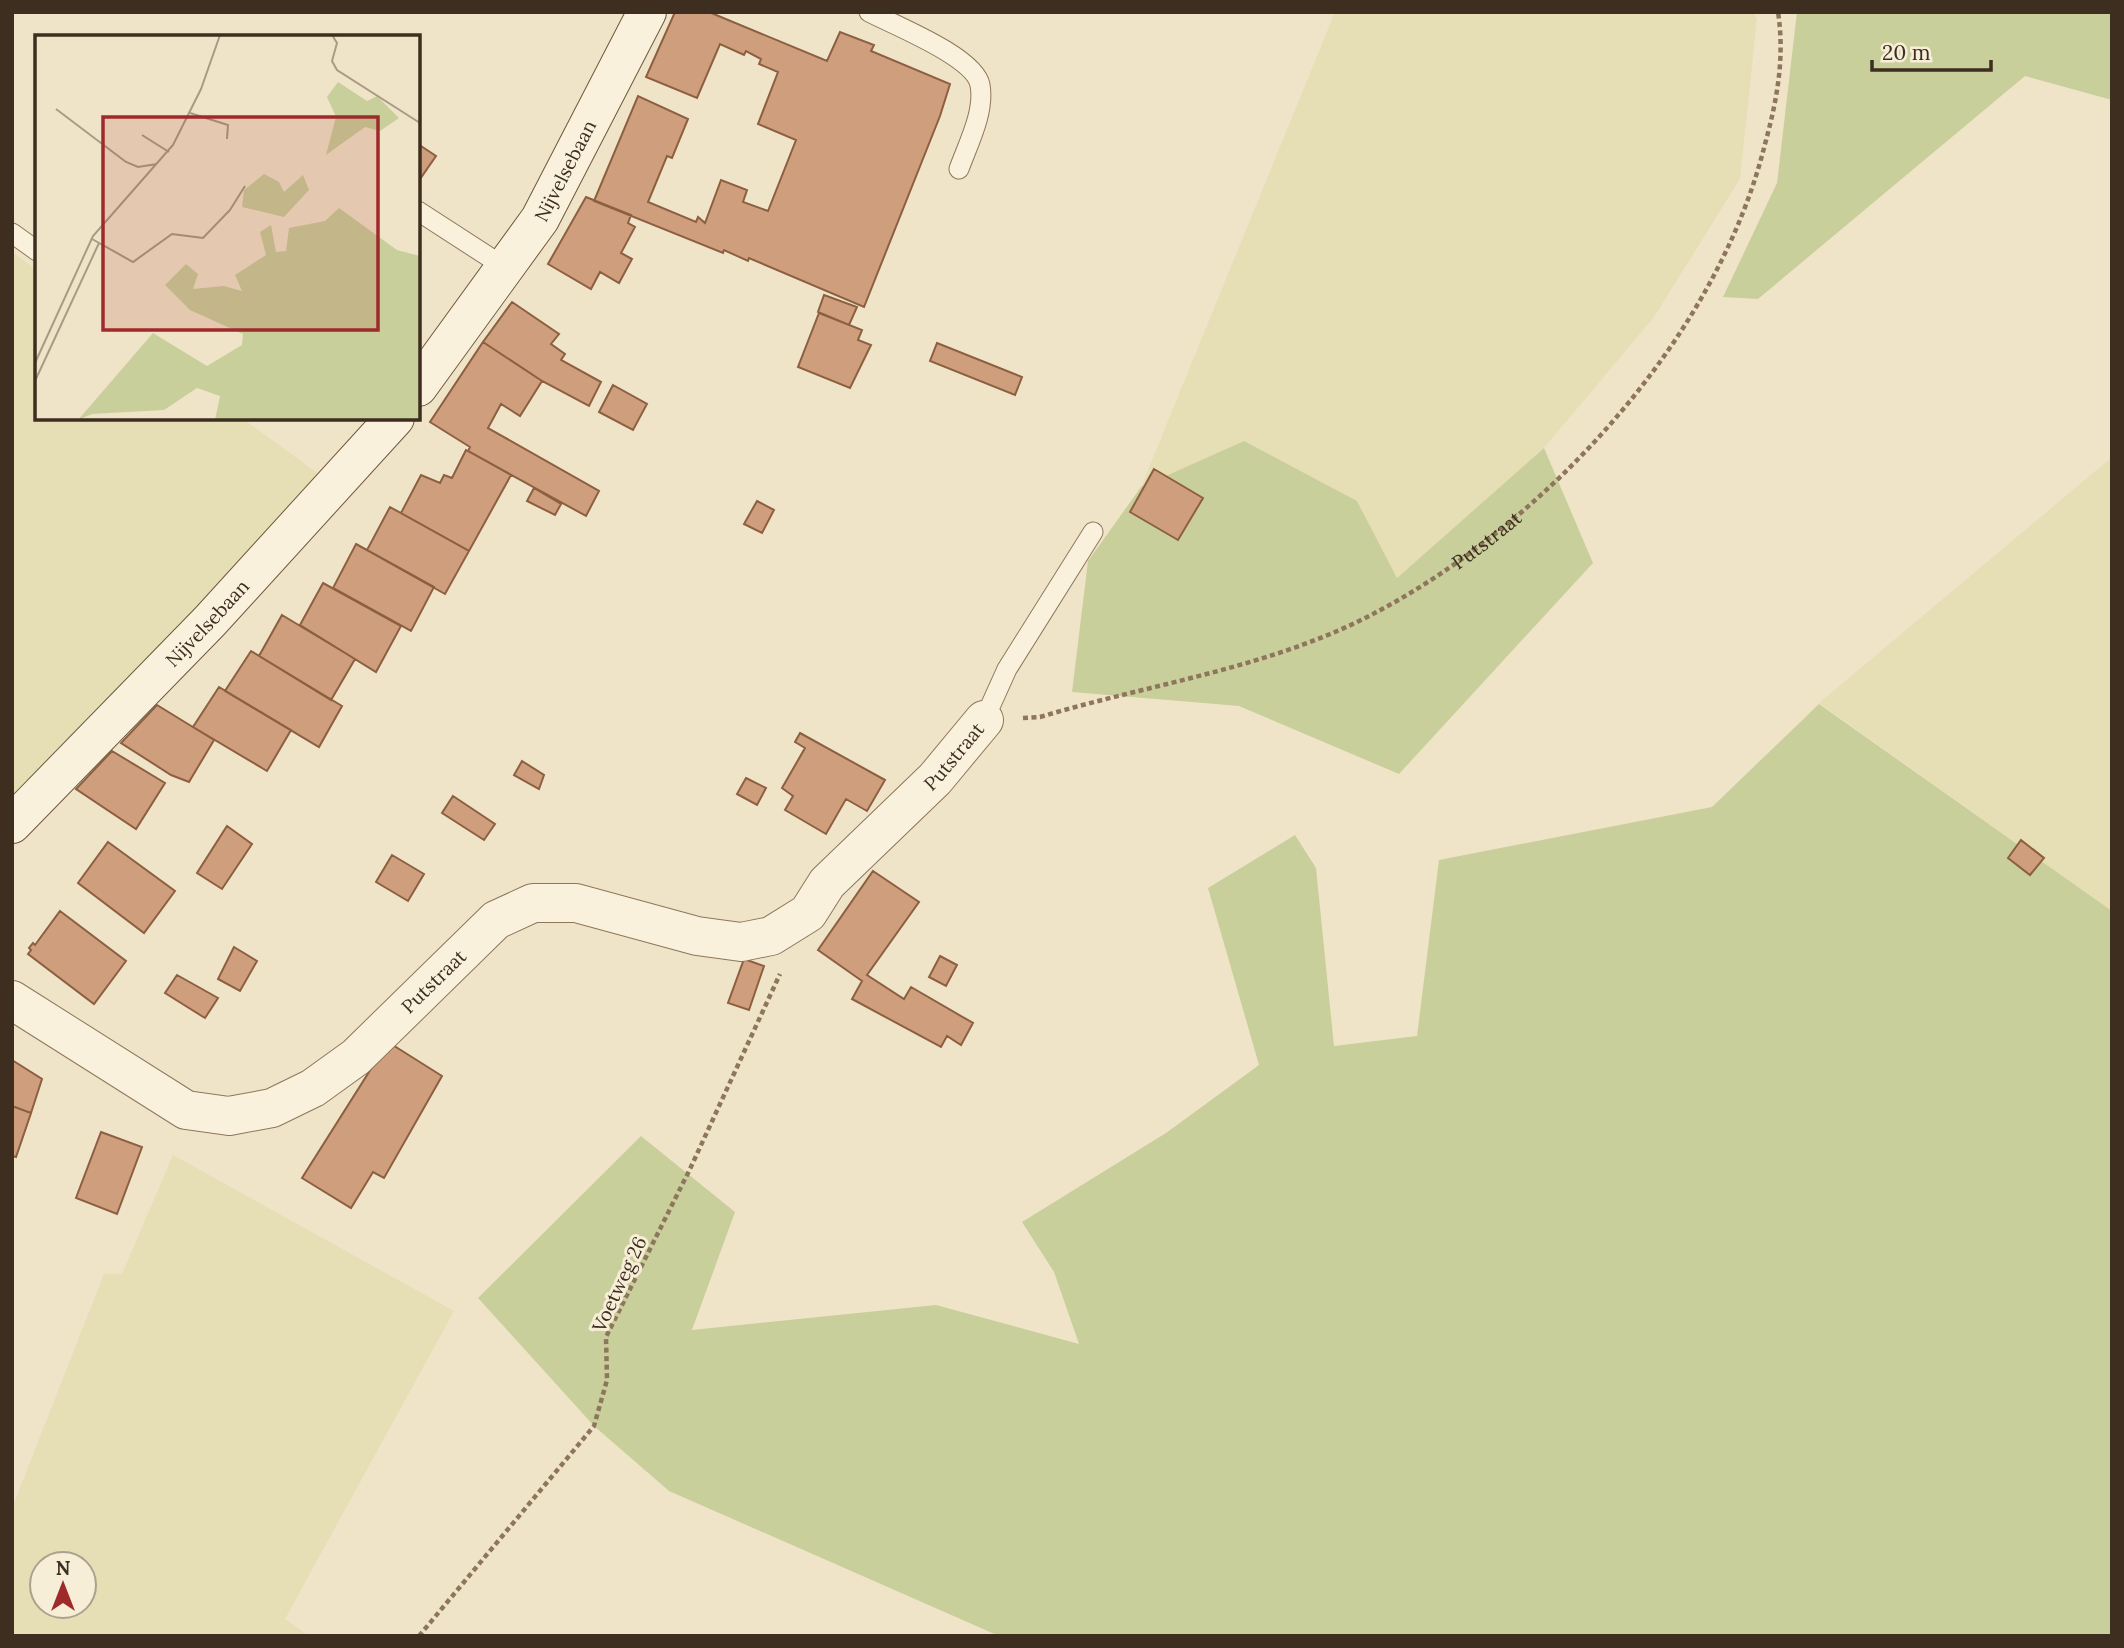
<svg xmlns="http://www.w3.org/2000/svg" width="2124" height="1648" font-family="Lora,serif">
<rect width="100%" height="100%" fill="#f0e4c8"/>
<path fill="#e6deb5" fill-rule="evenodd" d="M1335 12H1753L1757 19 1740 179 1654 317 1544 448 1397 578 1357 501 1244 441 1141 487Z
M12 252 37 270V418H242L335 486 12 824Z
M2112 457V911L1819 703Z
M173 1155 454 1311 285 1619 309 1636H12V1508L104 1274H122ZM84 1564V1606H42V1564Z"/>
<path fill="#c9cf9b" d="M1797 12H2112V100L2025 76 1758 299 1723 297 1777 183Z
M1244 441 1357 501 1397 578 1544 448 1593 563 1399 774 1239 706 1072 692 1088 561 1141 487Z
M1819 704 2112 911V1636H999L669 1491 594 1426 478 1298 641 1136 735 1212 692 1330 936 1305 1079 1344 1054 1272 1022 1222 1166 1133 1259 1065 1208 888 1295 835 1316 868 1334 1046 1417 1036 1439 860 1712 807Z"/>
<path fill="#cf9f7d" stroke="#8d5f41" stroke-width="2" d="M675 12H709L827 61 840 32 874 45 871 51 950 84 940 116 864 307 749 258 748 261 724 250 723 253 594 201 638 96 688 119 672 158 667 156 648 202 696 222 698 217 705 223 721 180 747 190 743 202 768 211 796 140 758 124 778 72 759 64 761 59 746 51 744 55 720 44 697 98 646 77Z
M418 144 436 156 418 182Z
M586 197 631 215 628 223 635 227 621 253 632 259 619 283 600 272 591 289 548 264Z
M824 295 857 307 849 325 818 312Z
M512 302 559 334 551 344 565 354 561 360 601 382 589 406 542 381 483 342Z
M819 313 862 330 858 340 871 345 850 388 798 367Z
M483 342 542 381 520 416 501 404 488 428 599 491 586 516 468 451 470 447 430 422Z
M937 343 1022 377 1015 395 930 361Z
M613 385 647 404 633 430 599 412Z
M466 450 511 475 469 551 401 513 421 475 440 483 444 475 452 478Z
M1154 469 1203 498 1178 540 1130 512Z
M534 488 561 504 555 515 527 501Z
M757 501 774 510 762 533 744 524Z
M390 507 469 551 445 594 367 550Z
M356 544 434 587 411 631 333 588Z
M323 583 401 626 376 672 300 625Z
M282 615 355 659 331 700 259 656Z
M251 651 342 706 319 747 225 691Z
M219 687 291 730 267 771 193 727Z
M157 705 214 740 189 782 171 775 121 743Z
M800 733 885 780 867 811 846 799 826 834 785 810 793 796 782 788 805 748 795 742Z
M112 751 165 783 136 829 76 789Z
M522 761 544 775 539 789 514 775Z
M746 778 766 788 757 805 737 794Z
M453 796 495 824 484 840 442 813Z
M227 826 252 844 222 889 197 873Z
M2021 840 2044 858 2030 875 2008 858Z
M108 842 175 891 144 933 78 883Z
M392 855 424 874 408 901 376 882Z
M873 871 919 902 867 975 904 999 911 987 973 1023 961 1045 947 1036 941 1047 852 999 862 981 818 950Z
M60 911 126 961 94 1004 28 954 31 950 29 948 33 943 35 945Z
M234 947 257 961 240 991 218 979Z
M940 956 957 965 946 986 929 977Z
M744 959 764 966 749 1010 728 1003Z
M177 975 218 998 205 1018 165 993Z
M388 1042 442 1076 384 1178 373 1172 351 1208 302 1178Z
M12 1060 42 1079 31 1113 12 1106Z
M12 1106 31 1113 16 1157 12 1156Z
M101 1132 142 1147 117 1214 76 1198Z"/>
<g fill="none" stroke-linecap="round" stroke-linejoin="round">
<defs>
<path id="service" d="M869 12C894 25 975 57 980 85 985 112 968 144 959 169
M418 211 506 268
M12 233 37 251
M984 720 1007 669 1093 532"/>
<g id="minor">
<path id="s2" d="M12 1000 186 1110 229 1116 272 1108 313 1088 356 1057 496 920 533 903H576L697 936 741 942 771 936 808 913 827 883 935 779 984 720"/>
</g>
<g id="secondary">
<path id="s3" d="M418 387 540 219 647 12"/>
<path id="s4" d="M12 824 210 621 395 418"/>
</g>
</defs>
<use href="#service" stroke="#8d765c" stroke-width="21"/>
<use href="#minor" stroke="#8d765c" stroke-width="40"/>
<use href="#secondary" stroke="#6f573f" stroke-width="40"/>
<g stroke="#8d765c" stroke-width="4.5" stroke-dasharray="5 3.5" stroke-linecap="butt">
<path id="s1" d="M1023 718 1040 717C1150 684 1269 668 1371 615 1546 524 1717 338 1765 144 1777 100 1785 58 1778 12"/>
<path d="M419 1636 594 1426 607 1380 606 1337 690 1169 780 974"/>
</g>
<use href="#service" stroke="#faf1dc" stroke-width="19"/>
<use href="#minor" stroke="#faf1dc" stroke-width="38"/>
<use href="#secondary" stroke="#faf1dc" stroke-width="38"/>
</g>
<g text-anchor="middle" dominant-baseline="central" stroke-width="6" stroke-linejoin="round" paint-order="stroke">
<g font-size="19" fill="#3d2e20" stroke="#f7eed8">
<text stroke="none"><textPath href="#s3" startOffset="262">Nijvelsebaan</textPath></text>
<text stroke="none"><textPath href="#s1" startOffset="502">Putstraat</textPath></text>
<text stroke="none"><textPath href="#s4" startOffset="280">Nijvelsebaan</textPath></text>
<text stroke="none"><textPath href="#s2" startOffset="1130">Putstraat</textPath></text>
<text stroke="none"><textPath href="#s2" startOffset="500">Putstraat</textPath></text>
<text transform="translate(619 1284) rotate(-65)">Voetweg 26</text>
</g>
</g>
<g transform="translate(35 35)">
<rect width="385" height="385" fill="#f0e4c8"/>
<path d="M303 47 332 66 342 61 364 83 345 96 330 92 291 120 301 82 292 62ZM229 139 244 147 249 157 268 140 274 155 249 182 207 172 209 155ZM304 173 362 215 385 221V385H180L185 361 162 353 129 375 57 379 43 385 118 298 172 331 207 310 208 299 155 275 130 250 151 229 163 239 158 254 189 251 207 256 200 240 231 220 225 197 236 190 241 217 251 216 254 193 290 186Z" fill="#c9cf9b"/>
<path fill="none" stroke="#a89b85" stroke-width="2" d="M297 0 302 8 297 26 302 35 385 88M21 74 91 127 103 132 122 129M155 78 193 90 192 104M107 100 134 117M57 204 98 227 137 199 168 203 195 175 210 151M0 328 58 201 138 110 166 54 185 0M0 346 64 208"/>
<path fill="#9e2a2b" fill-opacity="0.15" stroke="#9e2a2b" stroke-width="3.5" d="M68 82H343V295H68Z"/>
<rect width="385" height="385" fill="none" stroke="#3d2e20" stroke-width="3.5"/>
</g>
<rect width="2124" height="1648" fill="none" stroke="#3d2e20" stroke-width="28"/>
<g transform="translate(63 1585)"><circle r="33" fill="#f7eed8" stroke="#ada18e" stroke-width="2"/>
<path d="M0-5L12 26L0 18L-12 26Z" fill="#9e2a2b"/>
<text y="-10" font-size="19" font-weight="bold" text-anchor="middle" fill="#3d2e20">N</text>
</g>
<path d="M1872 60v10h119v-10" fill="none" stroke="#3d2e20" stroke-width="3.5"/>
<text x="1882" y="60" font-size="21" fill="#3d2e20" stroke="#f7eed8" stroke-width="5" paint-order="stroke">20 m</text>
</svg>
